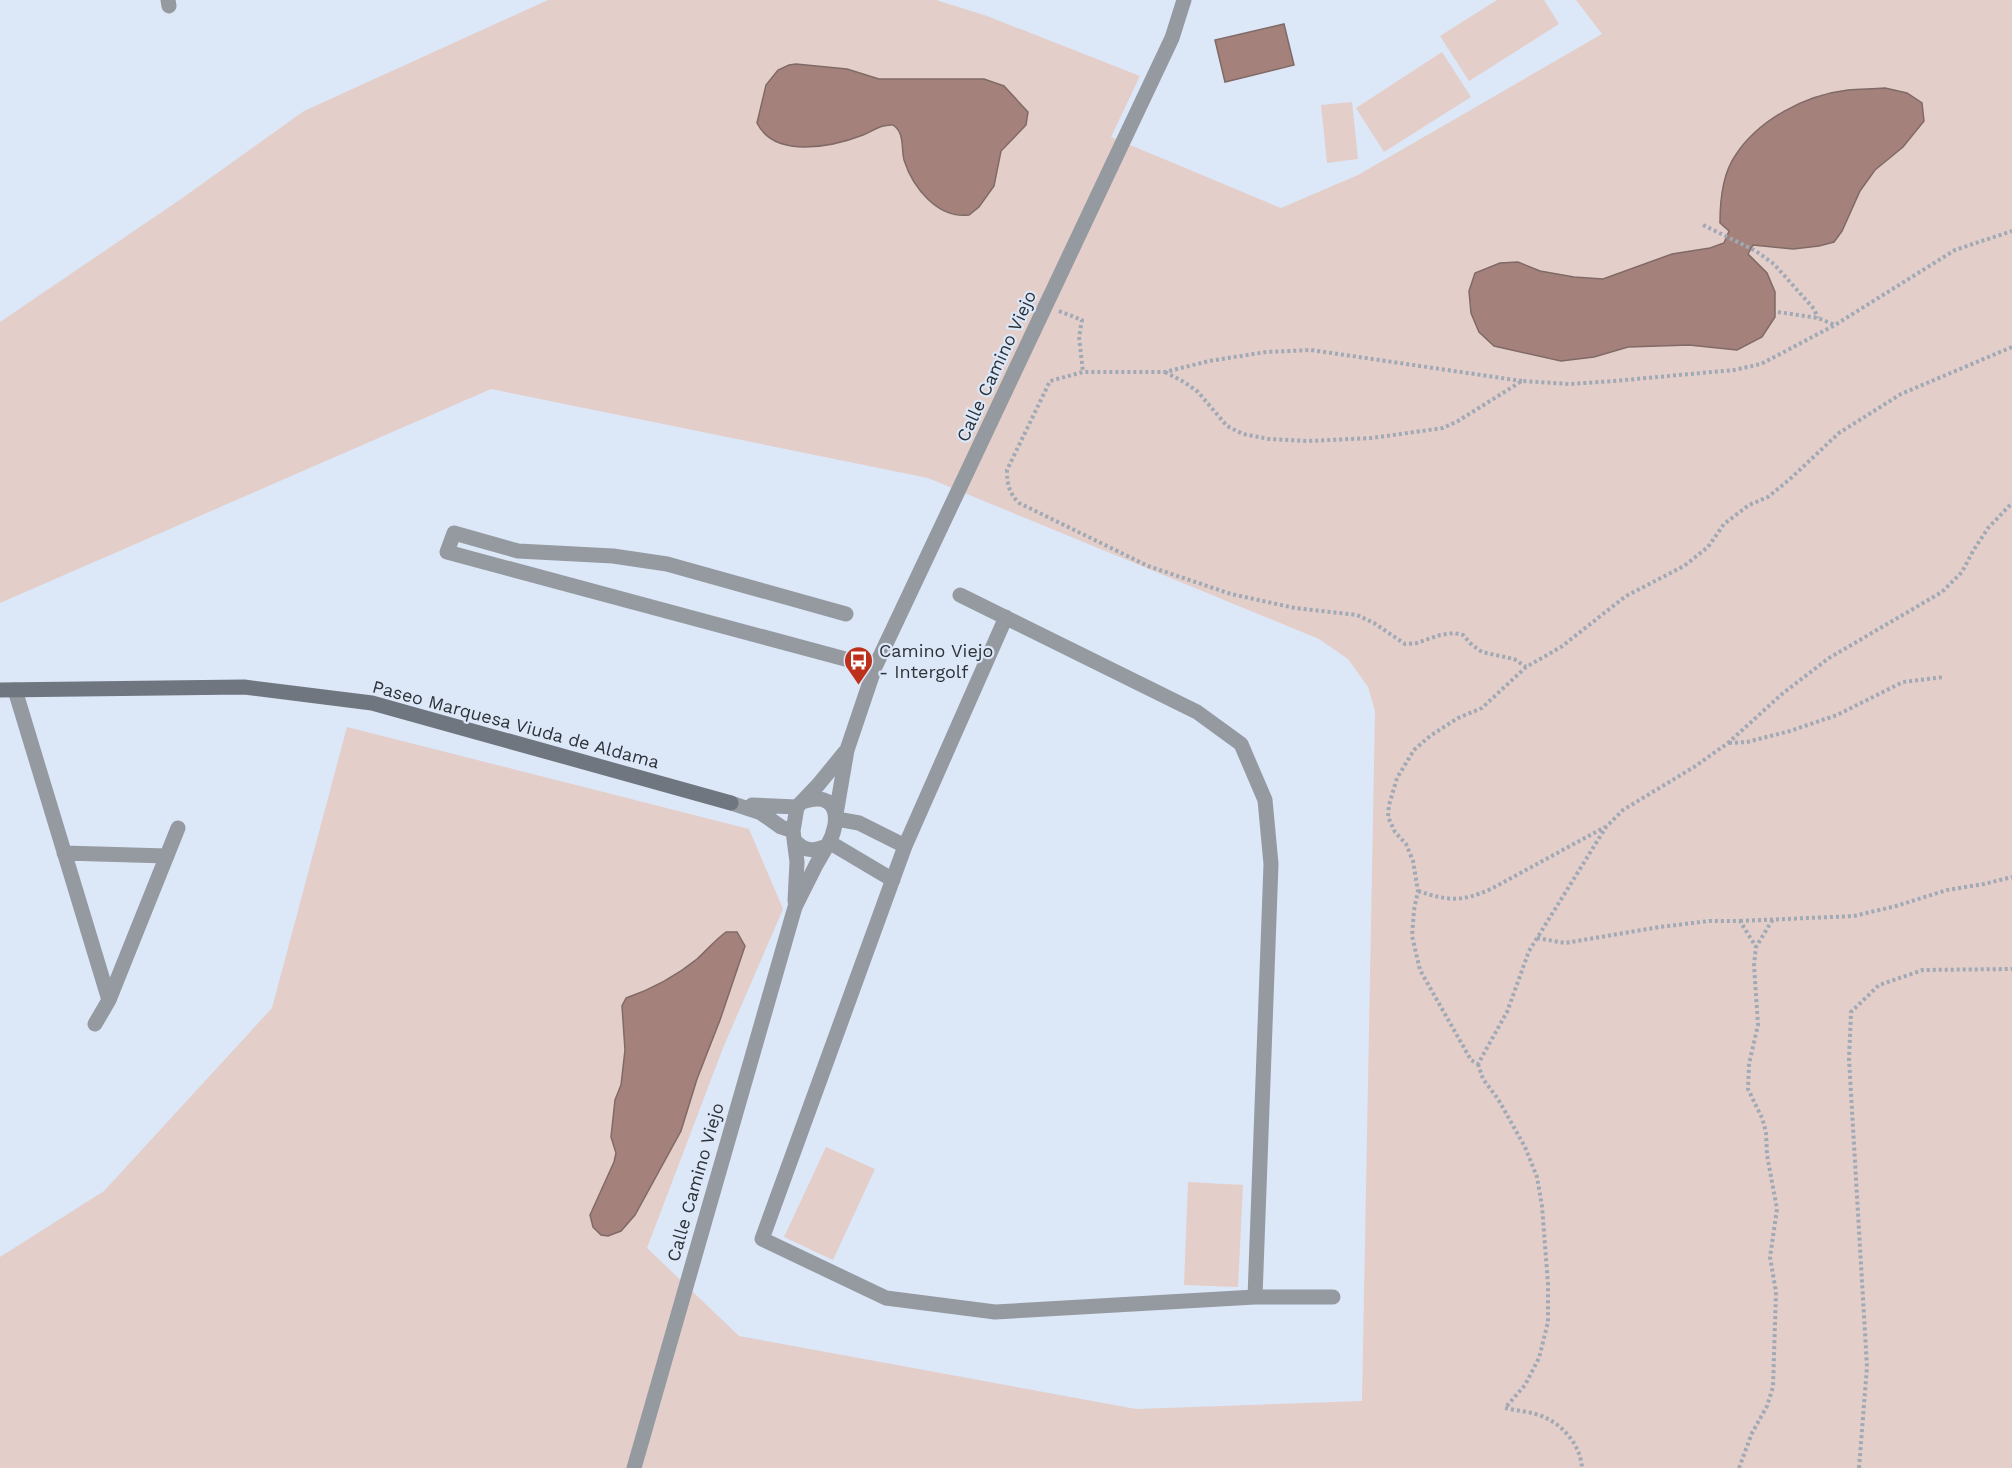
<svg xmlns="http://www.w3.org/2000/svg" width="2012" height="1468" font-family="'Work Sans',sans-serif">
<rect width="100%" height="100%" fill="#dce7f8"/>
<path fill="#e4cec9" d="M548 0H936L987 16 1140 76 1111 137 1281 208 1358 175 1602 34 1576 0H2012V1468H0V1257L104 1191 272 1008 347 727 749 829 783 909 723 1048 647 1248 739 1336 1136 1409 1362 1401 1375 711 1368 687 1348 659 1319 639 928 478 491 389 0 603V322L181 199 304 111Z
M1497 0H1544L1559 24 1469 81 1440 36Z
M1442 52 1471 97 1384 152 1356 108Z
M1352 102 1358 159 1327 163 1321 105Z
M826 1147 875 1169 833 1260 784 1237Z
M1188 1182 1243 1185 1238 1287 1184 1285Z"/>
<path fill="#a4827b" stroke="#806a67" stroke-width="1.5" d="M1284 24 1294 65 1225 82 1215 40Z
M796 64 847 69 879 79H984L1004 86 1028 112 1026 125 1001 151 994 186 979 207 969 215C938 219 913 188 904 160 901 148 905 133 893 125 881 124 873 131 863 135 832 147 775 159 757 123L766 85 778 70 789 65Z
M1885 88 1907 93 1922 103 1924 121 1903 147 1875 170 1860 191 1842 231 1834 242 1819 246 1793 249 1753 245 1748 254 1767 273 1775 292V317L1762 337 1737 350 1689 345 1628 347 1594 357 1561 361 1494 346 1479 332 1471 313 1469 291 1475 273 1500 263 1518 262 1540 271 1574 277 1603 279 1672 254 1710 248 1724 243 1729 231 1720 223C1720 201 1722 175 1735 156 1758 120 1805 95 1848 90 1860 89 1872 89 1885 88Z
M726 932H737L745 946 720 1020 697 1079 681 1131 635 1215 621 1231 608 1236 601 1235 593 1227 590 1215 614 1162 616 1153 611 1137 615 1100 621 1085 625 1050 622 1006 626 998C652 989 676 976 697 959 707 950 715 940 726 932Z"/>
<g fill="none" stroke-linecap="round" stroke-linejoin="round">
<path stroke="#a0a9b6" stroke-width="4" stroke-dasharray="3 3" stroke-linecap="butt" d="M1703 225 1756 251 1774 264 1814 309 1818 318
M1059 311 1082 320 1079 337 1083 372
M1778 312 1818 318 1835 325
M2012 347 1901 394 1839 433 1790 479 1768 497 1749 505 1724 524 1708 547 1684 566 1626 596 1561 647 1526 667 1482 708 1458 718 1430 736 1414 750 1397 778 1389 805 1388 817 1395 832 1406 844 1413 861 1418 891 1414 910 1412 936 1420 970 1471 1060 1478 1064 1507 1012 1529 951 1606 827 1623 810 1694 767 1728 743 1782 694 1829 658 1942 592 1962 572 1973 551 1988 528 2012 503
M1165 372 1184 382 1198 392 1227 426 1243 434 1269 439 1308 441 1372 438 1443 428 1458 421 1522 381 1570 384 1614 381 1734 370 1761 364 1835 325 1955 250 2012 231
M1522 381 1311 350 1266 352 1209 361 1165 372H1083L1050 381 1007 470C1007 484 1009 493 1019 503L1148 566 1231 594 1295 608 1357 615 1374 623 1405 644 1417 643 1440 635 1454 633 1463 635 1472 645 1482 652 1514 659 1526 667
M1729 743 1747 742 1790 731 1837 715 1903 682 1944 677
M1418 891C1448 901 1462 902 1491 889L1605 827
M1740 921 1854 916 1896 906 1947 890 1984 884 2012 877
M1537 938 1565 943 1660 927 1709 921H1740L1756 947
M1478 1064 1483 1079 1498 1099 1525 1147 1537 1177 1542 1206 1548 1284V1322L1539 1358 1525 1385 1505 1408C1518 1411 1536 1412 1548 1419 1566 1428 1581 1448 1582 1468
M1739 1468 1752 1433 1767 1406 1773 1387 1776 1292 1770 1257 1777 1209 1767 1155 1766 1132 1762 1118 1748 1089 1749 1064 1758 1025 1754 965 1756 947 1773 919
M1859 1468 1867 1367 1849 1059 1851 1012 1879 985 1923 970 2012 969"/>
<path stroke="#959aa1" stroke-width="15" d="M168 0 169 6
M960 595 1197 712 1241 744 1265 800 1271 864 1255 1297
M846 614 667 564 613 556 518 551 454 533 447 552 875 667
M1006 617 905 846 762 1239 886 1298 995 1312 1255 1297H1333
M15 690 109 1000 178 828
M731 803 761 813 781 827 793 831
M752 805 797 807
M836 814 847 750 875 667 1172 38 1184 0
M837 819 859 823 905 846
M796 842C806 852 815 851 827 846 842 821 839 789 802 802
M829 842 893 880
M64 853 167 856
M795 901 797 862 793 831 797 807 818 785 845 752
M95 1024 109 1000
M634 1468 795 907 816 865 827 846"/>
<path stroke="#6f767f" stroke-width="15" d="M0 690 244 687 372 703 731 803"/>
</g>
<defs>
<symbol id="bus-pin" viewBox="-11 -11 22 30"><path d="M0 17L-7.5 6A9.5 9.5 0 1 1 7.5 6Z" fill="#bd301c" stroke="#dce7f8"/><path d="M-5-6H5V4H4V6H2V4H-2V6H-4V4H-5ZM-3.5-4V0h7V-4ZM-3.5 1.2v1.5H-2V1.2ZM2 1.2v1.5H3.5V1.2Z" fill="#fff"/></symbol>
</defs>
<g fill-rule="evenodd">
<use href="#bus-pin" x="842" y="644" width="33" height="45"/>
</g>
<g text-anchor="middle" dominant-baseline="central" stroke-width="4.5" stroke-linejoin="round" paint-order="stroke">
<g font-size="18" fill="#2d3238" stroke="#dce7f8">
<text transform="translate(996 366) rotate(-65)">Calle Camino Viejo</text>
<text transform="translate(516 724) rotate(15)">Paseo Marquesa Viuda de Aldama</text>
<text transform="translate(695 1182) rotate(-74)">Calle Camino Viejo</text>
</g>
<g font-size="18" fill="#2d3238" stroke="#dce7f8" text-anchor="start">
<text x="879" y="650">Camino Viejo<tspan x="879" dy="21">- Intergolf</tspan></text>
</g>
</g>
</svg>
